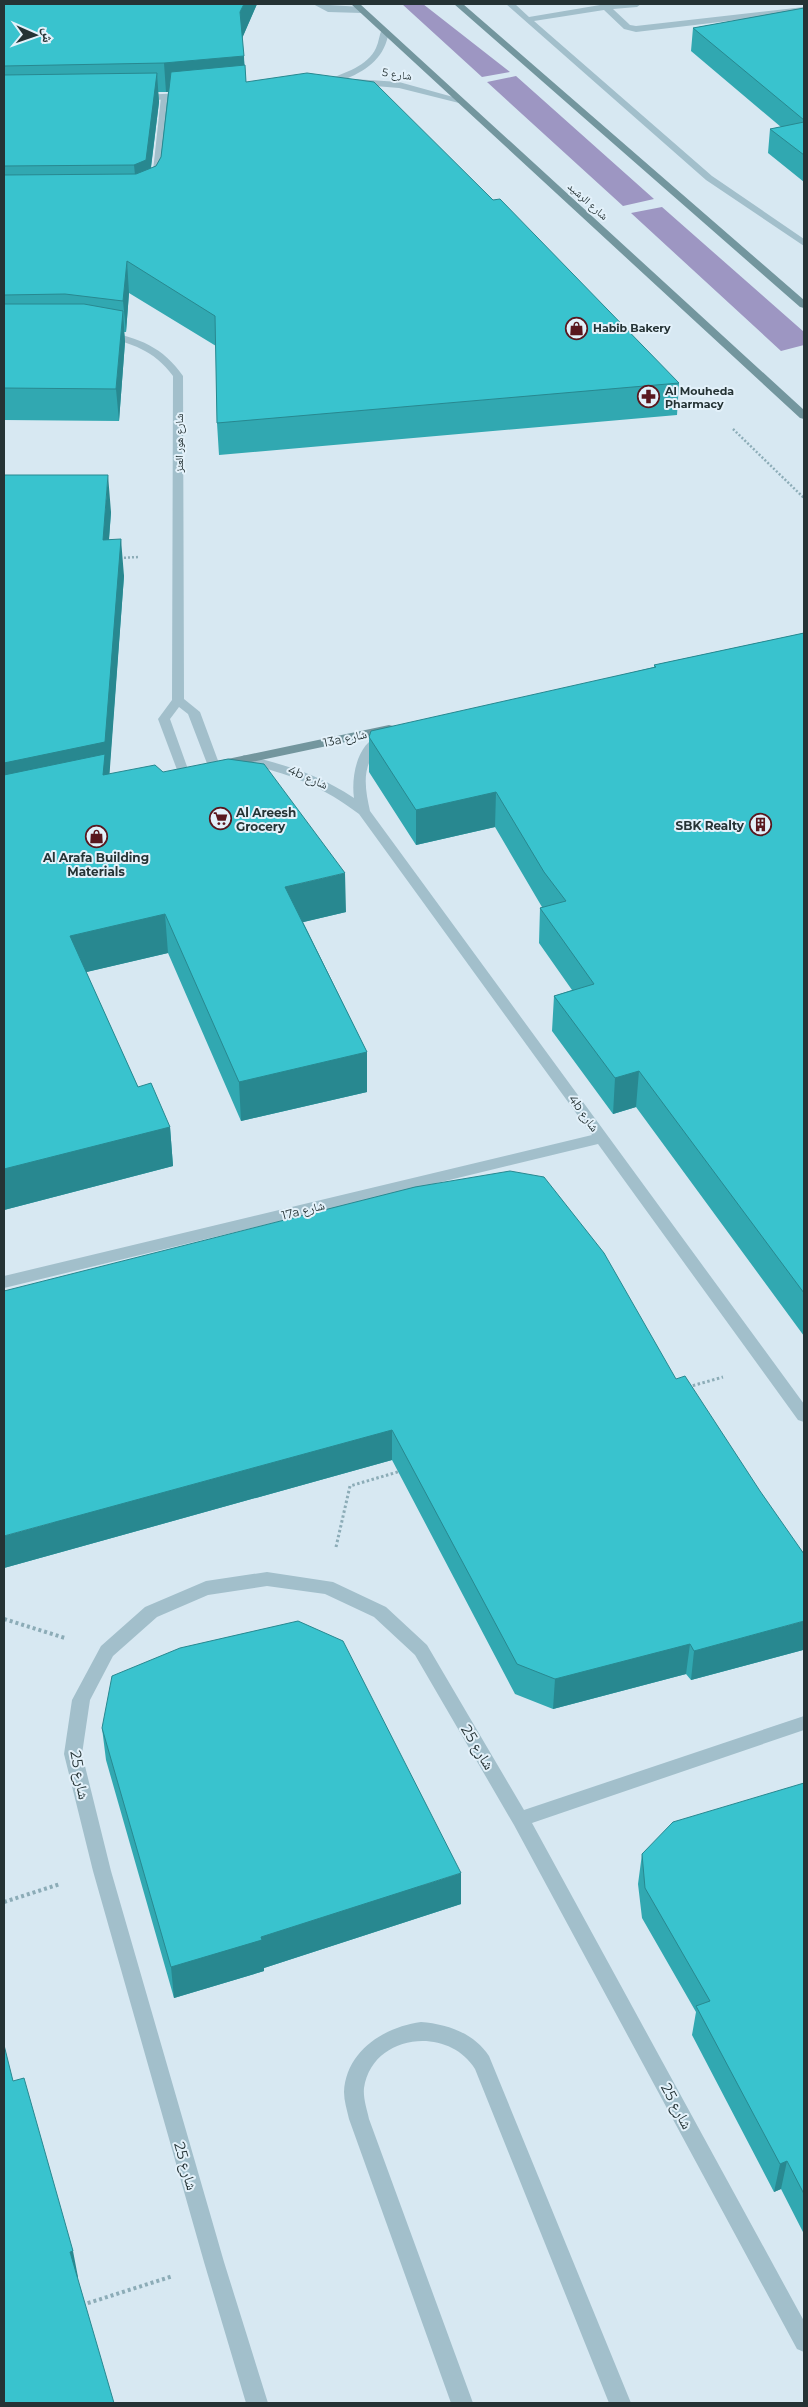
<svg xmlns="http://www.w3.org/2000/svg" width="808" height="2407" font-family="Montserrat,'Noto Naskh Arabic',sans-serif">
<rect width="100%" height="100%" fill="#d7e8f2"/>
<path fill="#9d96c2" d="M402 4H423L510 72 482 77Z
M516 76 654 199 623 206 487 82Z
M662 207 804 332V345L781 351 631 213Z"/>
<g fill="none" stroke-linecap="round" stroke-linejoin="round">
<path stroke="#8cacb7" stroke-width="2.5" stroke-dasharray="2 2" stroke-linecap="butt" d="M733 429 804 498
M120 558 139 557"/>
<path stroke="#8cacb7" stroke-width="3" stroke-dasharray="2.5 2.5" stroke-linecap="butt" d="M688 1387 723 1377
M336 1547 350 1486 401 1471"/>
<path stroke="#8cacb7" stroke-width="4" stroke-dasharray="3 3" stroke-linecap="butt" d="M4 1619 65 1638
M4 1902 60 1884
M82 2305 173 2276"/>
<path fill="#a2bfcb" fill-rule="evenodd" d="M313 4 362 7 366 10 362 13 328 12Z
M506 4H515L529 17 606 4H641L637 7 613 9 630 25 636 26 804 7V12L636 32 624 29 604 10 534 21 712 176 804 239V246L706 180Z
M166 94 171 97 162 180 157 183 152 180 161 97Z
M421 2022C447 2024 474 2033 489 2056L631 2403H609L475 2069C448 2025 372 2034 364 2088 363 2099 367 2109 369 2119L473 2403H451L349 2119C347 2110 344 2101 344 2092 346 2051 384 2027 421 2022Z"/>
<path fill="#a2bfcb" fill-rule="evenodd" d="M382 29 389 31C385 57 369 69 346 79 340 81 334 85 327 84V80C344 73 368 66 376 48 379 42 379 35 382 29Z
M354 79 399 82 464 100 459 103 399 88 351 84 350 82Z
M187 93 192 96 190 98 138 101 133 98 138 95Z
M105 331C139 338 163 347 183 376L184 699 200 712 220 766 218 769 214 770 208 766 188 714 179 707 170 719 189 772 187 775H179L158 719 172 700 173 376C154 350 131 343 101 336L100 334Z
M382 735 388 739C383 745 377 750 372 757 362 773 366 793 370 811L804 1404V1422L798 1420 598 1144 4 1288V1276L592 1135 359 814C320 784 286 773 240 762L238 759 244 755C284 764 320 775 354 798 351 777 357 741 382 735Z
M267 1572 333 1582 386 1607 427 1645 524 1810 804 1716V1730L532 1823 804 2321V2352L797 2349 514 1825 415 1655 374 1617 325 1594 267 1586 208 1595 157 1617 113 1656 90 1700 82 1754 111 1871 224 2262 268 2403H246L204 2262 93 1871 64 1754 72 1700 101 1646 145 1607 206 1581Z"/>
<path fill="#73969e" fill-rule="evenodd" d="M351 4H360L804 410V419L800 418Z
M454 4H463L804 300V308L800 307Z
M389 725 393 726 395 729 393 732 218 769 212 765 218 761Z"/>
</g>
<path fill="#31a8b1" fill-rule="evenodd" d="M4 4H257L242 38 246 82 679 383 677 415 219 455 217 423 216 346 129 293 126 332H124L125 342 119 421 4 420ZM158 92H168L161 157 156 166 151 168 159 102Z
M804 8V182L768 153 770 129 781 127 691 51 693 28Z
M4 475 111 512 109 540 124 576 109 774 346 912 303 922 367 1052V1092L241 1121 168 953 86 972 138 1087 170 1127 173 1166 4 1210Z
M804 633V1336L636 1107 613 1114 552 1031 554 996 572 990 539 943 540 908 542 907 495 827 416 845 369 772V737L654 667V665Z
M415 1187 803 1650 691 1680 686 1674 553 1709 515 1694 392 1460 4 1568Z
M102 1728 461 1904 264 1968V1971L174 1998 106 1760Z
M804 1783V2234L781 2189 774 2192 692 2035 696 2012 642 1918 638 1884 642 1854Z"/>
<path fill="#288890" d="M244 4H257L241 41 240 12Z
M244 56 245 85 166 92 164 63Z
M157 73 159 102 148 190 137 195 134 165Z
M127 261 129 293 126 332 123 301Z
M123 311 125 342 119 421 116 389Z
M108 475 111 512 106 577 103 540Z
M121 539 124 576 109 781 4 802V763Z
M496 792 495 827 416 845V810Z
M345 873 346 912 287 926 285 887Z
M165 914 168 953 74 975 70 936Z
M367 1052V1092L241 1121 239 1082Z
M639 1071 636 1107 613 1114 615 1078Z
M170 1127 173 1166 4 1210V1169Z
M392 1430V1460L4 1568V1536Z
M804 1621V1645L803 1650 691 1680 694 1651Z
M690 1644 686 1674 553 1709 555 1679Z
M461 1873V1904L264 1968V1971L174 1998 171 1967 261 1937Z
M787 2161 781 2189 774 2192 780 2164Z
M73 2251 78 2277 75 2278 70 2252Z"/>
<path fill="#39c3ce" stroke="#288890" d="M4 4H244L240 12 244 56 164 63 4 66Z
M804 8V120L693 28Z
M245 65 246 82 307 73 374 82 493 200 500 199 679 383 217 423 215 316 127 261 123 301 65 294 4 295V175L136 174 156 166 161 157 171 72Z
M157 73 146 160 134 165 4 166V75Z
M804 122V155L770 129Z
M4 304H84L123 311 116 389 4 388Z
M4 475H108L103 540 121 539 105 742 4 763Z
M804 633V1293L639 1071 615 1078 554 996 594 984 540 908 566 901 544 872 496 792 416 810 369 737 371 731 656 667 654 665Z
M105 754 103 775 155 765 163 772 228 759 264 764 345 873 285 887 367 1052 239 1082 165 914 70 936 138 1087 151 1083 170 1127 4 1169V775Z
M510 1171 544 1177 604 1253 676 1379 685 1376 760 1491 804 1554V1621L694 1651 690 1644 555 1679 517 1664 392 1430 4 1536V1291L415 1187Z
M298 1621 343 1641 461 1873 261 1937 262 1940 171 1967 102 1728 112 1676 180 1648Z
M804 1783V2194L787 2161 780 2164 696 2006 710 2001 645 1888 642 1854 673 1822Z
M4 2045 13 2081 24 2078 73 2251 70 2252 114 2403H4Z"/>
<defs>
<symbol id="shop-ring" viewBox="-11 -11 22 22"><circle r="9.5" fill="#e3f1fa" stroke="#59181f" stroke-width="1.5"/><path d="M-5-2.5h2.3a2.7 3.5 0 0 1 5.4 0H5L5.5 6h-11ZM-1.5-2.5h3a1.5 2.3 0 0 0-3 0Z" fill="#59181f"/></symbol>
<symbol id="pharmacy-ring" viewBox="-11 -11 22 22"><circle r="9.5" fill="#e3f1fa" stroke="#59181f" stroke-width="1.5"/><path d="M-2-6h4v4h4v4h-4v4h-4v-4h-4v-4h4Z" fill="#59181f"/></symbol>
<symbol id="supermarket-ring" viewBox="-11 -11 22 22"><circle r="9.5" fill="#e3f1fa" stroke="#59181f" stroke-width="1.5"/><path d="M-6-5.5h2.5l.6 2H6L4.5 2H-2.5L-4.4-4H-6ZM-1.5 3.2a1.3 1.3 0 1 0 .1 0ZM3 3.2a1.3 1.3 0 1 0 .1 0Z" fill="#59181f"/></symbol>
<symbol id="building-ring" viewBox="-11 -11 22 22"><circle r="9.5" fill="#e3f1fa" stroke="#59181f" stroke-width="1.5"/><path d="M-4-6H4V6H1V3H-1V6H-4ZM-2.5-4.3h1.7v1.8h-1.7ZM.8-4.3h1.7v1.8H.8ZM-2.5-1h1.7V.8h-1.7ZM.8-1h1.7V.8H.8Z" fill="#59181f"/></symbol>
</defs>
<g fill-rule="evenodd">
<use href="#shop-ring" x="564" y="316" width="25" height="25"/>
<use href="#pharmacy-ring" x="636" y="384" width="25" height="25"/>
<use href="#supermarket-ring" x="208" y="806" width="25" height="25"/>
<use href="#building-ring" x="748" y="812" width="25" height="25"/>
<use href="#shop-ring" x="84" y="824" width="25" height="25"/>
</g>
<g text-anchor="middle" dominant-baseline="central" stroke-width="4" stroke-linejoin="round" paint-order="stroke">
<g font-size="11" fill="#253335" stroke="#e3f1fa">
<text transform="translate(397 74) rotate(8)">شارع 5</text>
<text transform="translate(588 201) rotate(42)">شارع الرشيد</text>
<text transform="translate(179 443) rotate(-90)">شارع هور العنز</text>
</g>
<g font-size="11" font-weight="bold" fill="#253335" stroke="#e3f1fa" text-anchor="start">
<text x="593" y="328">Habib Bakery</text>
<text x="665" y="391">Al Mouheda<tspan x="665" dy="13">Pharmacy</tspan></text>
</g>
<g font-size="12" fill="#253335" stroke="#e3f1fa">
<text transform="translate(345 738) rotate(-12)">13a شارع</text>
<text transform="translate(308 777) rotate(23)">4b شارع</text>
<text transform="translate(584 1113) rotate(54)">4b شارع</text>
<text transform="translate(303 1210) rotate(-14)">17a شارع</text>
</g>
<g font-size="12" font-weight="bold" fill="#253335" stroke="#e3f1fa" text-anchor="start">
<text x="236" y="812">Al Areesh<tspan x="236" dy="14">Grocery</tspan></text>
<text x="744" y="825" text-anchor="end">SBK Realty</text>
<text x="96" y="857" text-anchor="middle">Al Arafa Building<tspan x="96" dy="14">Materials</tspan></text>
</g>
<g font-size="15" fill="#253335" stroke="#e3f1fa">
<text transform="translate(478 1747) rotate(59)">شارع 25</text>
<text transform="translate(80 1775) rotate(80)">شارع 25</text>
<text transform="translate(677 2106) rotate(62)">شارع 25</text>
<text transform="translate(186 2166) rotate(74)">شارع 25</text>
</g>
</g>
<rect width="808" height="2407" fill="none" stroke="#253335" stroke-width="10"/>
<g transform="translate(35 35) rotate(92)" stroke="#e3f1fa" stroke-width="4" paint-order="stroke">
<path d="M0-4L9 19L0 12L-9 19Z" fill="#253335"/>
<text y="-8" font-size="14" font-weight="bold" text-anchor="middle" fill="#253335">ش</text>
</g>
</svg>
